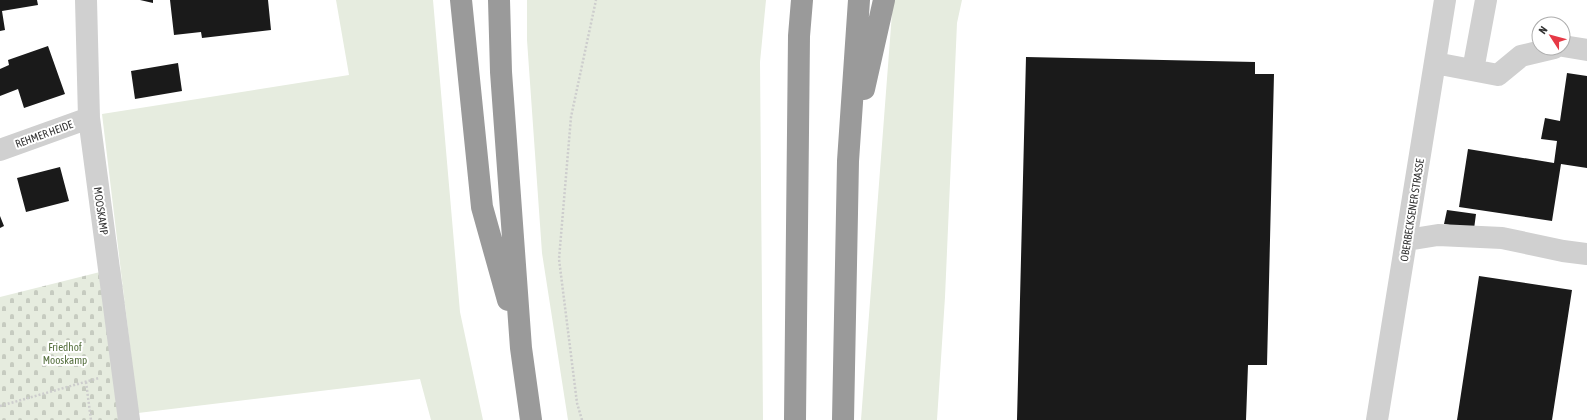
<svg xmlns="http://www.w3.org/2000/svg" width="1587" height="420" font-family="'Asap Condensed',sans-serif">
<defs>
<pattern id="cemetery-stones" width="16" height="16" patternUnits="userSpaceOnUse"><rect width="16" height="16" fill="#e6ecdf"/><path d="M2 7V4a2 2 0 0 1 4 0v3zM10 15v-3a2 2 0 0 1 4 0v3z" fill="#c6cbc0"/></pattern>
</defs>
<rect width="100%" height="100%" fill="#fff"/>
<path fill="#e6ecdf" d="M336 0H433L460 312 483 420H431L420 379 138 413 102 114 349 75Z
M527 0H766L760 62 763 420H568L542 253 527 40Z
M893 0H962L957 23 945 297 937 420H861Z"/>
<path fill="url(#cemetery-stones)" d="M120 267 139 420H0V297Z"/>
<path fill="#1a1a1a" d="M0 0H37L38 5 2 11 5 30 0 31Z
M140 0H153V3Z
M170 0H268L271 30 202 38 201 32 174 35Z
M48 46 65 94 24 108 18 89 0 96V69L9 65 8 60Z
M1026 57 1255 62V74H1274L1267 365H1248L1246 420H1017Z
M178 63 182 91 135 99 131 71Z
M1567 73 1587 76V168L1561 164 1552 221 1459 207 1468 149 1554 163 1557 141 1541 139 1545 118 1560 121Z
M60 167 69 201 26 212 17 178Z
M1447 210 1476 214 1474 229 1444 224Z
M0 216 4 226 0 228Z
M1479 276 1572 290 1552 420H1457Z"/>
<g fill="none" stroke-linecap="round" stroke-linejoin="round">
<path stroke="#cdcdcd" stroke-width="2.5" stroke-dasharray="2 2" stroke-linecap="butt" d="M86 382 91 420
M0 406 99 378
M582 420 577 403 559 259 571 117 596 0"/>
<path stroke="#d0d0d0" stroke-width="22" d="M86 0 89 118 129 420
M1563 46 1587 50
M1435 63 1498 75 1521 56 1554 48
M1473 70 1486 0
M0 150 89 118
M1407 240 1438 235 1502 238 1563 251 1587 254
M1377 420 1445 0"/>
<path stroke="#9a9a9a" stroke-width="22" d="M461 0 482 207 508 300
M499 0 501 72 521 348 531 420
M864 89 884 0
M795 420 799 36 802 0
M843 420 848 161 859 0"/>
</g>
<g text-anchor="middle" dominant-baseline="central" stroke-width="4" stroke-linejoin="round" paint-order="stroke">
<g font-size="11" fill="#333" stroke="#fff">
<text transform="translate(44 134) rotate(-20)">REHMER HEIDE</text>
<text transform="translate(1412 210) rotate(-81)">OBERBECKSENER STRASSE</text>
<text transform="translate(101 211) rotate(82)">MOOSKAMP</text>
</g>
<g font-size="11" fill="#56703f" stroke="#fff">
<text x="65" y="347">Friedhof<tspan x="65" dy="13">Mooskamp</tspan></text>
</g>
</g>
<g transform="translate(1551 36) rotate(306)"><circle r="19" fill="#ffffff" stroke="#adadad"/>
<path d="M0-3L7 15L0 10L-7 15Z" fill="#e63946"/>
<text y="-6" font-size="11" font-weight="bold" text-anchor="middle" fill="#333333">N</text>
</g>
</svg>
